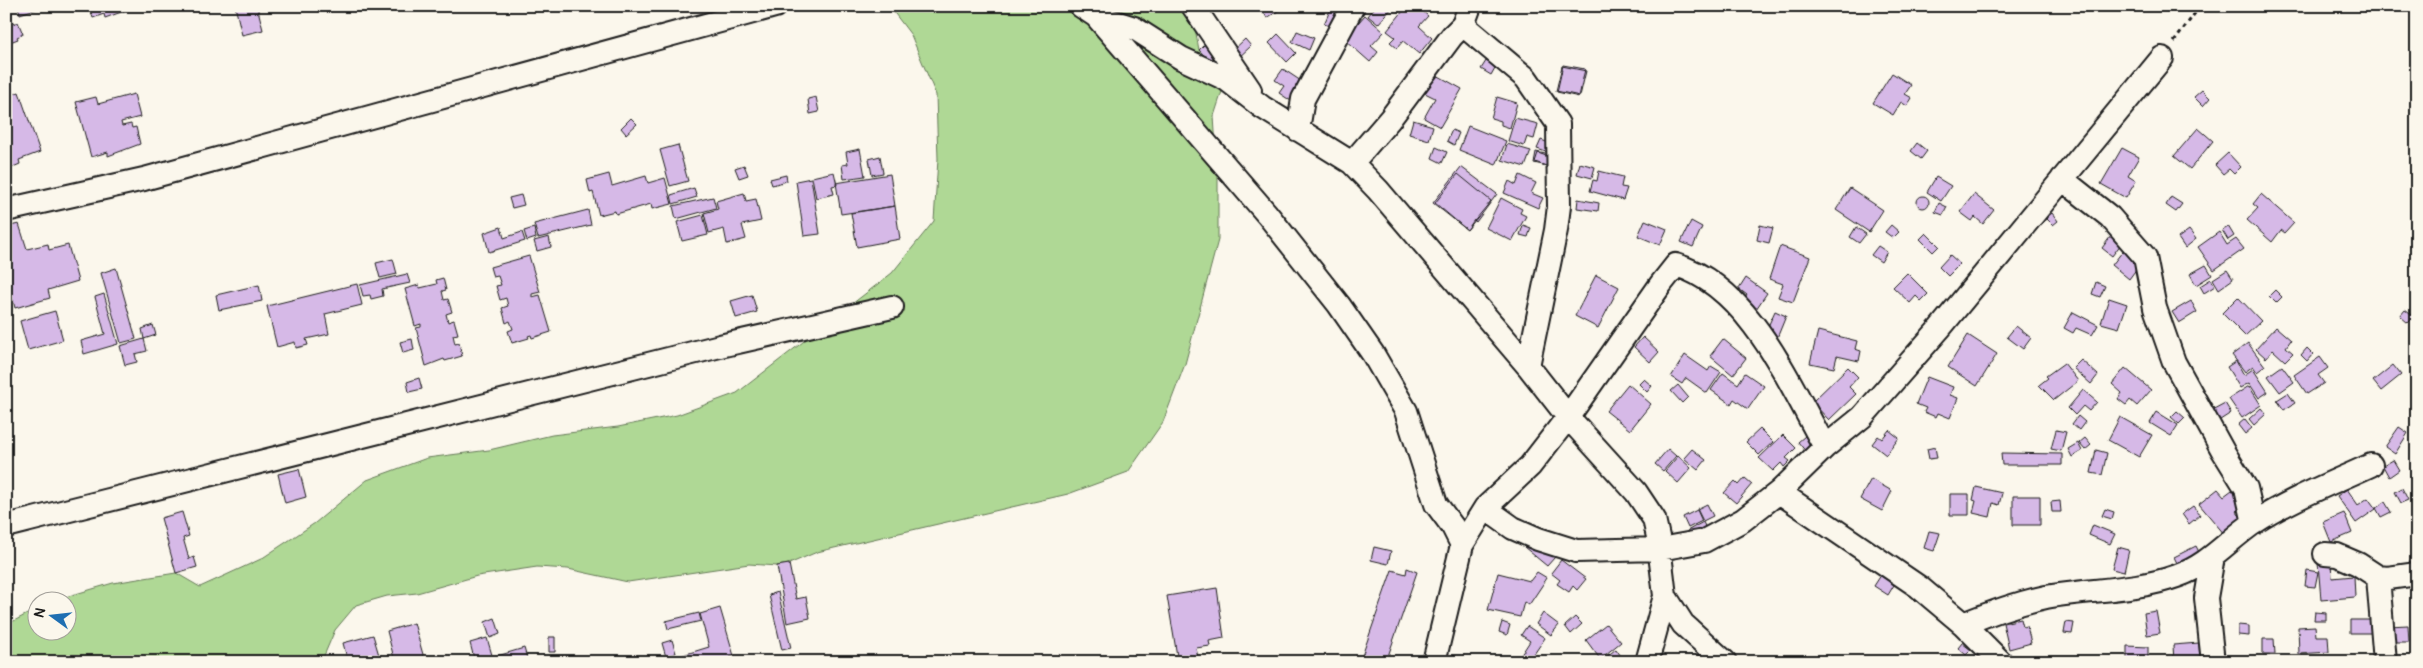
<svg xmlns="http://www.w3.org/2000/svg" width="2423" height="668" font-family="Pangolin,sans-serif">
<rect width="100%" height="100%" fill="#fbf7ec"/>
<filter id="ink" filterUnits="userSpaceOnUse"><feTurbulence type="fractalNoise" baseFrequency=".02" numOctaves="2"/><feDisplacementMap in="SourceGraphic" scale="10" xChannelSelector="R" yChannelSelector="G"/><feConvolveMatrix kernelMatrix="1 2 1 2 8 2 1 2 1" color-interpolation-filters="sRGB"/></filter>
<g filter="url(#ink)">
<path fill="#afd895" stroke="#667a58" d="M889 6H1191L1199 50 1226 79 1214 116 1218 180V240L1185 364 1163 422 1128 472 1068 494 817 552 789 564 777 566 749 564 628 582 568 569 537 567 477 576 417 593 387 596 356 605 335 630 323 658 319 662H6V625L37 609 38 630H68V600H55L113 583 176 573 200 587 261 559 315 523 367 480 427 458 489 450 552 435 618 427 677 415 737 393 892 273 934 221 938 159 936 95 911 35Z"/>
<path fill="#d6b9e7" stroke="#1c1c1c" d="M18 6H44L20 14Z
M89 6H122L124 11 105 18 104 14 93 18Z
M235 6H257L263 30 242 35Z
M1260 6H1284V7L1267 18Z
M1332 6H1345L1335 28 1324 24Z
M1376 6H1392L1393 7 1378 24 1368 16Z
M1407 6H1417L1428 16 1419 26 1432 38 1419 54 1403 41 1397 48 1390 42 1395 37 1387 31Z
M1365 15 1384 32 1371 46 1378 52 1370 62 1344 39Z
M11 19 13 24 18 22 23 34 17 37 18 39 10 42 6 34V21Z
M1297 31 1314 38 1309 50 1292 42Z
M1278 34 1296 53 1287 62 1269 43Z
M1245 39 1251 46 1236 60 1230 53Z
M1206 43 1216 55 1209 61 1199 50Z
M1486 61 1496 66 1491 75 1481 69Z
M1563 65 1585 69 1579 97 1557 92Z
M1562 66 1586 71 1580 96 1556 91Z
M1283 69 1304 83 1291 101 1279 93 1284 86 1275 80Z
M1892 73 1911 85 1905 94 1912 98 1907 106 1901 102 1893 115 1873 103Z
M1435 74 1462 89 1440 127 1424 118 1435 98 1425 93Z
M2202 90 2210 98 2203 106 2194 97Z
M19 92 40 152 19 160 20 164 6 170V97Z
M134 94 140 117 121 122 122 126 131 124 132 128 136 127 140 144 108 156V152L91 157 76 102 96 97 98 104Z
M816 97 819 112 810 114 808 99Z
M1497 97 1517 103 1510 128 1501 125V121L1491 118Z
M631 118 637 124 626 134 621 128Z
M1515 118 1538 124 1534 139 1527 137 1524 146 1508 141Z
M1413 120 1433 126 1429 140 1409 134Z
M1468 126 1506 141 1496 165 1459 150Z
M2198 128 2213 141 2190 169 2174 156Z
M1452 130 1459 133 1454 145 1447 141Z
M1541 140 1552 144 1549 153 1537 149Z
M1917 143 1927 151 1921 159 1911 151Z
M1507 144 1531 151 1525 167 1502 160Z
M678 145 688 181 670 186 660 150Z
M1436 147 1447 152 1442 163 1432 158Z
M2122 148 2139 157 2128 176 2136 181 2126 198 2101 184Z
M860 149 865 176 844 179 842 165 848 164 846 152Z
M1536 152 1550 155 1547 166 1534 163Z
M1538 153 1549 157 1546 166 1535 162Z
M2228 153 2241 167 2234 174 2229 169 2223 174 2215 165Z
M880 156 883 173 872 175 869 159Z
M1580 163 1595 167 1592 178 1577 174Z
M744 165 748 175 739 178 735 168Z
M1461 167 1497 194 1476 222 1474 220 1467 230 1433 203Z
M1599 171 1623 177 1621 187 1627 188 1623 200 1590 191 1593 180 1597 181Z
M834 172 837 185 832 186 834 194 816 198 812 177Z
M609 174 612 186 646 176 648 183 665 178 672 204 652 209 651 204 616 214 615 211 599 215 593 192 590 193 587 180Z
M890 174 895 206 841 214 836 183Z
M1458 174 1491 201 1467 230 1435 203Z
M786 175 787 181 772 185 770 179Z
M1520 175 1536 183 1531 193 1543 198 1538 208 1504 193 1509 181 1516 185Z
M1936 177 1951 186 1941 201 1927 192Z
M811 178 820 234 804 236 796 181Z
M694 188 697 197 673 204 671 195Z
M1850 188 1883 210 1869 232 1836 210Z
M744 193 746 201 756 199 761 221 742 225 746 239 727 244 724 229 709 233 704 213 718 209 716 201Z
M1974 194 1994 210 1983 224 1975 217 1972 221 1960 212Z
M2261 194 2294 223 2285 233 2281 230 2272 242 2247 220 2258 208 2253 204Z
M521 195 524 205 512 208 509 198Z
M1917 202a6 6 0 1 1 12 0a6 6 0 1 1-12 0Z
M713 197 716 208 676 219 673 206Z
M2171 197 2182 204 2176 212 2166 205Z
M1501 198 1522 209 1520 213 1526 216 1512 241 1486 228Z
M1578 199 1599 203 1598 211 1577 208Z
M1939 203 1947 207 1943 215 1935 212Z
M895 206 900 239 857 247 851 213Z
M588 210 591 225 538 238 534 224Z
M2052 213 2058 221 2053 225 2046 218Z
M703 215 708 235 682 241 677 222Z
M1645 220 1667 229 1660 245 1638 236Z
M1691 221 1702 227 1693 247 1681 242Z
M19 224 27 249 48 244 49 250 68 245 78 281 48 290 50 298 15 308 13 300 6 302V255L11 254 6 227Z
M1523 225 1531 228 1528 237 1520 235Z
M1760 225 1773 228 1769 243 1757 240Z
M1891 225 1899 232 1893 238 1885 232Z
M2228 226 2234 236 2228 240 2222 230Z
M501 227 504 238 522 232 525 241 489 252 484 233Z
M1856 227 1866 234 1859 243 1850 237Z
M534 228 536 238 527 241 524 231Z
M2189 230 2196 239 2185 248 2178 238Z
M2219 232 2227 245 2236 239 2244 249 2214 270 2198 247Z
M1926 233 1939 246 1933 252 1920 239Z
M2111 236 2121 244 2112 256 2102 248Z
M549 237 551 247 537 251 534 241Z
M1780 246 1810 257 1793 302 1778 297 1783 284 1769 279Z
M1878 246 1887 252 1881 262 1871 255Z
M2126 247 2143 260 2129 279 2112 265Z
M1950 255 1960 264 1948 276 1939 267Z
M529 256 540 292 532 294V297L540 295 551 332 532 338 531 335 528 336 529 338 512 343 508 331 513 329 510 321 506 323 502 308 508 306 506 298 500 300 496 286 501 285 498 276 493 277 490 267Z
M393 259 397 274 380 278 376 263Z
M2206 265 2212 275 2196 285 2190 274Z
M116 268 136 339 121 343 101 273Z
M2227 270 2233 279 2219 289 2213 279Z
M1907 273 1928 294 1921 301 1916 296 1910 303 1893 287Z
M407 274 410 283 382 289 383 296 371 299 370 295 363 296 360 285Z
M1596 275 1619 287 1598 328 1575 316Z
M443 278 446 290 442 291 444 300 448 299 452 312 446 314 448 322 454 320 458 334 453 335 455 344 459 343 462 356 445 361 444 359 426 366 416 328 421 327V324L415 326 405 289 419 285 420 288 437 284 436 280Z
M1746 278 1767 293 1754 312 1741 303 1747 295 1739 289Z
M2211 279 2215 286 2204 293 2200 286Z
M2096 282 2105 286 2100 297 2092 294Z
M357 284 362 305 325 314 329 334 306 339 308 345 296 348 295 342 277 347 267 306Z
M259 285 262 301 219 310 216 295Z
M2275 290 2282 297 2276 303 2269 296Z
M104 294 118 344 84 354 81 341 105 334 95 297Z
M752 295 757 312 736 318 731 301Z
M2238 297 2261 321 2245 336 2222 313Z
M2109 298 2127 304 2119 328 2101 323Z
M2191 301 2197 312 2179 323 2172 312Z
M2405 310 2414 317 2408 323 2400 316Z
M55 311 63 340 28 350 20 321Z
M1775 311 1786 316 1777 338 1765 333Z
M2073 312 2098 325 2092 335 2076 328 2073 333 2064 328Z
M153 325 156 335 144 339 142 329Z
M2016 326 2031 338 2023 349 2007 337Z
M2276 327 2291 340 2286 347 2293 353 2285 361 2273 350 2266 358 2256 349Z
M1818 331 1857 341 1855 349 1861 351 1859 361 1837 356 1834 368 1810 363Z
M1968 335 1997 354 1977 386 1948 367Z
M1643 337 1659 352 1650 362 1634 347Z
M144 339 147 351 135 354 137 362 125 365 120 346Z
M412 339 414 350 403 353 400 342Z
M1723 339 1746 358 1733 375 1710 356Z
M2248 343 2265 366 2257 372 2253 366 2245 372 2232 355Z
M2307 348 2313 354 2307 361 2301 355Z
M1685 355 1708 371 1711 366 1721 372 1707 393 1686 378 1682 384 1671 377Z
M2320 357 2328 368 2318 375 2324 383 2307 394 2294 375Z
M2081 360 2098 375 2091 384 2073 368Z
M2236 361 2244 375 2253 369 2268 392 2259 398 2249 383 2240 388 2227 367Z
M2064 363 2078 381 2054 400 2039 385 2048 378 2046 376Z
M2393 365 2401 375 2381 391 2373 381Z
M2282 366 2294 382 2280 392 2268 376Z
M1848 367 1858 377 1849 387 1856 394 1829 420 1812 402Z
M2125 368 2151 390 2137 406 2130 400 2126 405 2118 399 2122 393 2112 384Z
M1723 373 1738 384 1745 373 1764 386 1748 409 1734 399 1731 404 1711 390Z
M1927 377 1953 387 1950 395 1958 398 1950 418 1938 413 1936 417 1924 412 1926 408 1916 404Z
M419 378 422 389 409 392 407 382Z
M1644 379 1652 386 1647 392 1639 384Z
M1628 384 1651 404 1630 430 1606 411Z
M1678 385 1688 397 1682 403 1671 391Z
M2249 386 2261 405 2242 418 2229 399Z
M2083 390 2097 402 2089 411 2083 406 2075 415 2068 408Z
M2288 393 2295 403 2284 410 2277 400Z
M2225 403 2231 413 2217 422 2210 411Z
M2261 408 2266 414 2254 425 2249 419Z
M2177 411 2185 418 2179 424 2171 417Z
M2157 412 2178 425 2171 436 2150 423Z
M2078 416 2085 422 2079 430 2072 424Z
M2120 417 2152 435 2139 457 2108 440Z
M2245 419 2252 428 2245 434 2238 425Z
M2399 427 2408 433 2395 454 2385 447Z
M1760 429 1773 442 1759 455 1746 442Z
M1889 430 1899 438 1886 455 1872 444 1878 436 1882 439Z
M2056 430 2066 432 2061 451 2051 449Z
M1783 435 1796 448 1786 458 1790 461 1784 467 1781 463 1773 471 1759 458Z
M1805 436 1813 447 1807 453 1798 442Z
M2085 438 2091 445 2085 450 2079 443Z
M2078 443 2082 451 2072 457 2068 449Z
M1935 447 1937 458 1929 459 1927 449Z
M1668 449 1676 456 1663 471 1655 464Z
M1692 449 1706 460 1698 470 1684 458Z
M2096 450 2107 453 2102 475 2091 473Z
M2001 453 2062 454V465H2002Z
M1678 456 1691 468 1678 483 1665 471Z
M2393 460 2399 470 2389 477 2383 466Z
M299 469 306 497 285 503 278 474Z
M1745 478 1752 484 1736 503 1724 493 1735 481 1739 485Z
M1871 479 1892 491 1882 511 1860 499Z
M1976 487 2002 493 1999 505 1993 503 1990 517 1973 513 1976 501 1973 500Z
M2402 488 2408 500 2401 503 2395 492Z
M2218 489 2224 496 2232 490 2244 504 2236 511 2243 520 2225 535 2199 504Z
M2347 489 2358 505 2368 498 2376 509 2356 523 2337 496Z
M1950 494H1969V515H1950Z
M2013 496H2040V525H2013Z
M2060 501 2061 512H2052L2051 502Z
M2385 502 2391 512 2381 517 2376 508Z
M1707 504 1713 516 1703 521 1697 509Z
M2193 506 2200 515 2189 524 2182 514Z
M2105 509 2114 512 2112 519 2102 516Z
M1697 510 1702 521 1688 528 1683 517Z
M182 512 189 536 183 538 189 559 194 557 197 567 176 573 161 518Z
M2344 513 2352 533 2331 542 2323 522Z
M1703 522 1708 533 1693 542 1687 531Z
M2093 525 2115 534 2110 544 2089 535Z
M1929 531 1940 533 1934 551 1924 548Z
M1531 538 1555 557 1547 566 1524 547Z
M2196 546 2202 558 2180 569 2174 557Z
M1374 547 1391 551 1388 564 1371 560Z
M2118 547 2129 550 2124 572 2112 569Z
M1561 560 1586 579 1577 590 1573 586 1569 592 1557 584 1560 580 1551 573Z
M2331 562 2332 578 2354 576 2355 597 2321 600 2318 563Z
M789 564 796 599 806 597 810 618 787 623 777 566Z
M1407 568 1417 572 1386 662 1362 656 1392 570 1406 574Z
M2307 570 2318 572 2315 587 2305 586Z
M1537 572 1547 578 1529 605 1524 602 1520 617 1488 610 1498 573 1530 581Z
M1883 572 1897 580 1888 595 1874 586Z
M1217 588 1224 638 1209 641 1210 646 1196 648 1199 662H1178L1167 596Z
M778 592 791 648 782 650 769 595Z
M720 608 734 656 730 657 732 662H674L673 658 709 647 700 614Z
M2156 611 2160 633 2147 635 2144 613Z
M2315 612 2326 613V620H2314Z
M699 613 701 621 668 629 666 621Z
M1543 613 1559 625 1551 635 1536 624Z
M1575 617 1582 624 1571 634 1565 626Z
M495 618 500 634 490 638 485 622Z
M2021 619 2023 627 2027 626 2031 643 2009 649 2003 623Z
M2350 620H2376L2375 633H2350Z
M1502 622 1510 625 1507 635 1499 632Z
M2066 622 2074 623 2072 634 2064 633Z
M414 623 424 658 409 662H395L387 631Z
M1606 624 1621 642 1600 659 1586 640Z
M2238 625 2249 626V636L2238 635Z
M2408 625 2409 642H2388V626Z
M1527 626 1545 638 1530 660 1521 655 1530 641 1521 635Z
M2315 626 2316 636H2328L2329 652 2299 654 2298 627Z
M373 635 381 662H348L343 643Z
M549 637H555V652H549Z
M487 638 494 662H475L470 643Z
M2263 639H2274L2275 654H2263Z
M672 640 676 653 666 657 662 643Z
M1962 643 1971 650 1966 655 1958 648Z
M2199 643 2200 661 2174 662 2173 645Z
M2127 646 2148 647V662H2127Z
M524 648 528 662H495L494 657Z
M1616 649 1625 662H1600Z"/>
<g fill="none" stroke-linecap="round" stroke-linejoin="round">
<defs>
<path id="minor" d="M1081 6 1096 16 1267 214 1339 305 1373 354 1406 411 1436 504 1453 527 1462 545 1434 662
M1193 6 1250 90
M1096 16 1134 28 1181 58 1226 79 1262 107 1352 163 1378 190 1528 366 1568 417 1636 492 1654 519 1658 537 1665 596 1683 624 1725 662
M1463 25 1526 78 1558 124 1559 206 1556 230 1528 366
M1298 130 1303 99 1353 6
M1352 163 1390 119 1452 36 1463 25 1470 6
M2062 179 2110 217 2145 257 2155 308 2174 362 2223 451 2246 488 2254 523
M6 210 144 179 775 6
M1779 492 1919 587 1963 624 2001 662
M1485 508 1513 528 1538 539 1576 551 1660 549 1704 541 1743 520 1779 492 1825 447 1862 417 1940 328 2162 58
M6 526 720 346 892 307
M1462 545 1485 508 1530 466 1568 417 1661 284 1676 265C1750 287 1790 385 1825 447
M2325 554 2337 555 2358 564 2378 577 2388 578 2417 574
M2213 557 2206 598 2213 662
M2378 577 2385 662
M1963 624C1990 613 2018 603 2046 597 2090 589 2135 591 2177 576 2209 565 2228 540 2255 522 2291 499 2332 483 2371 465
M1647 662 1665 596"/>
</defs>
<use href="#minor" stroke="#1c1c1c" stroke-width="26"/>
<path stroke="#1c1c1c" stroke-width="3" stroke-dasharray="4 4" stroke-linecap="butt" d="M2174 42 2200 6"/>
<use href="#minor" stroke="#fbf7ec" stroke-width="22"/>
</g>
</g>
<rect width="2423" height="668" fill="none" stroke="#fbf7ec" stroke-width="25"/>
<rect x="12" y="12" width="2398" height="643" fill="none" stroke="#1c1c1c" stroke-width="2" filter="url(#ink)"/>
<g transform="translate(52 616) rotate(285)"><circle r="24" fill="#fbf7ec" stroke="#a29f99"/>
<path d="M0-4L9 19L0 12L-9 19Z" fill="#1f6fb2"/>
<text y="-8" font-size="14" font-weight="bold" text-anchor="middle" fill="#1c1c1c">N</text>
</g>
</svg>
